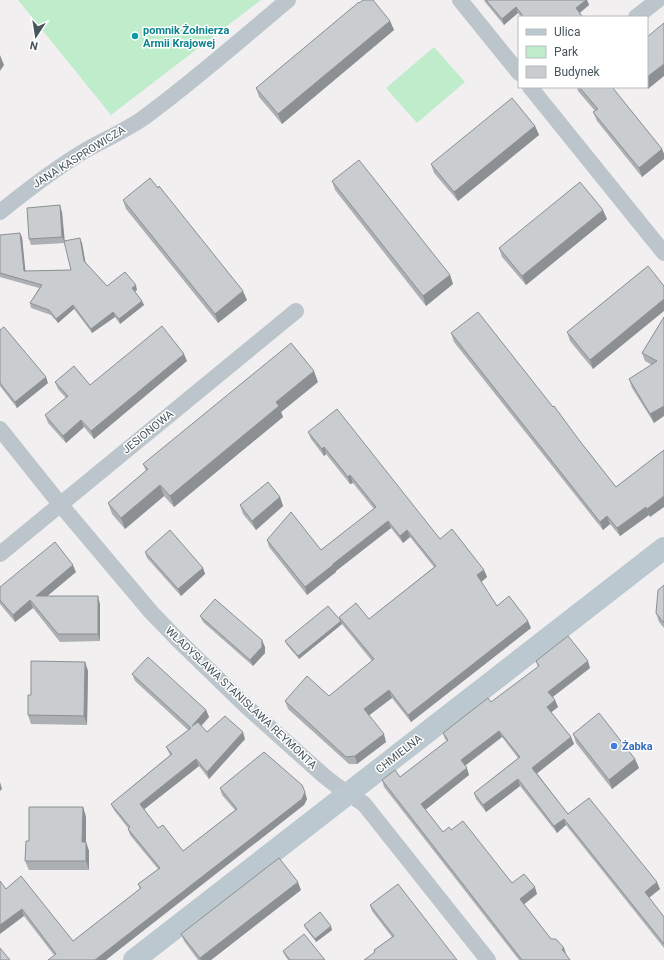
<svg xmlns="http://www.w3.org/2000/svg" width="664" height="960" font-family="Roboto,sans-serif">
<rect width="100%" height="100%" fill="#f1efef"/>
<path fill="#bfedcb" d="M18 0H261L111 115Z
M434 47 465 82 417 123 386 88Z"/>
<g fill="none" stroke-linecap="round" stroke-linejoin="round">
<path stroke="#bbc5cb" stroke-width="16" d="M460 0 519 73
M636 17 658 0
M530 87 664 253
M0 212C26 191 52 171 81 153 101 141 123 132 142 119 193 82 240 40 288 0
M0 429 60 504 151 612 177 639 246 706 323 775 337 786 364 804 488 960
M0 554 296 311"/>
<path stroke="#bbc8d0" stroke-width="22" d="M134 960 664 548"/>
</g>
<path fill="#adb0b3" d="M484 0H587L589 5 580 13 582 17H521L518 13 504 25 485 2Z
M359 3 390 21 394 30 282 124 259 97 256 88Z
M577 87H612L662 149 664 154V159L642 177 597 121 593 112 595 111 578 91Z
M535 126 539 135 458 201 434 173 431 164Z
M332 181 450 275 453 284 426 306 335 190Z
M123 200 247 300 218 323 126 209Z
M62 212 64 241 82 243 85 262 107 286 137 290 135 291 144 305 120 324 115 317 92 333 74 309 58 323 51 315 31 308 30 303 39 288 0 277V235L22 237 25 271 71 270 65 243 31 245 29 239Z
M607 219 526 285 502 257 499 248Z
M648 266 593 369 570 341 567 332Z
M664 317 654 423 632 388 629 379 652 365 645 361 642 353Z
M0 330 48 383 17 408 0 386Z
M451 333 579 440 616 487 664 450 650 517 649 515 620 536 610 524 603 530 454 342Z
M187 361 94 439 84 427 66 443 48 423 45 415 66 398 58 389 55 382 90 385Z
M318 382 281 412 283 417 174 507 164 496 125 529 112 514 108 503 146 471 143 464Z
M308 432 440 539 484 570 487 577 481 582 497 606 531 628 411 722 392 698 368 715 386 742 357 764H349L288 709 285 701 329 696 372 661 342 624 299 659 287 645 285 641 341 621 339 617 369 619 434 567 410 537 403 543 391 528 336 571V572L307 595 269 547 267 540 321 550 374 509 353 483 350 484 326 454 324 456 311 439Z
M280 497 283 506 256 530 243 514 240 505Z
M145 552 203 568 205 574 181 596 147 558Z
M76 572 47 596 100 604V641L60 642 33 608 15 622 0 604V587Z
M664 585V628L659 622 656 613Z
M200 616 265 647V653L253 666 203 622Z
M536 661 590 668 553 697 555 700 558 707 551 712 571 737 574 744 537 773 568 814 660 889 649 898 664 917V948L566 825 557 833 520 786 486 812 476 799 474 793 518 758 502 737 465 766 469 775 425 809 443 832 451 830 512 883 537 894 524 904 551 939 564 948 566 954 570 960H519L384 787 382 780 400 777 447 741 445 739 443 733 491 702 538 667Z
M85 662 88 671 87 725 31 724 28 715Z
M132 674 206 710 209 717 201 726 207 732 245 739 209 779 199 766 144 809 158 828 183 851 235 810 222 795 220 788 307 799 304 805 54 955 24 916 6 889 73 941 140 889 138 884 158 869 130 835 128 829V828L114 810 111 804 170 755 166 747 188 730 135 681Z
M573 734 635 759 639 768 612 789 576 743Z
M83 807 86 817V842L89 851V870H29L25 861 29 841Z
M301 890 211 960H198L184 941 181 934Z
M370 905 457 960 374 952V950L392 937 372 911Z
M304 925 332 930 316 942 305 928Z
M283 951 325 960H288L284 954Z"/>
<path fill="#8d9092" d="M586 0H587L589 5 578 14 576 8Z
M516 7 518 13 504 25 502 19Z
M390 21 394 30 282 124 278 114Z
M0 55 4 65 0 71Z
M664 64V76L648 89 647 86V77Z
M535 126 539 135 458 201 454 192Z
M662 149 664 154V159L642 177 639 168Z
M60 205 62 212 65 243 62 237Z
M603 210 607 219 526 285 522 276Z
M20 233 22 237 26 276 24 271Z
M80 238 82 243 86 265 84 261Z
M450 275 453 284 426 306 423 296Z
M136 285 137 290 134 292 132 288Z
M243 291 247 300 218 323 215 314Z
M664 299V311L593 369 590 360Z
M142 301 144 305 120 324 119 319Z
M73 305 74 309 58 323 56 319Z
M113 312 115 317 92 333 91 329Z
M184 354 187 361 94 439 91 431Z
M314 371 318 382 281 412 283 417 174 507 170 496 276 402Z
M46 377 48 383 17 408 15 402Z
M664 406V416L654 423 650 414Z
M81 420 84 427 66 443 63 436Z
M324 447 326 454 324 456 322 449Z
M350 475 353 483 350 484 348 477Z
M160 485 164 496 125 529 121 518Z
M664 496V507L650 517 647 509Z
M280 497 283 506 256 530 252 521Z
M646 507 649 515 620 536 617 528Z
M607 516 610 524 603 530 600 522Z
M388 521 391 528 336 571V572L307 595 305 587 333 564Z
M407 530 410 537 403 543 400 536Z
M73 565 76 572 39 603 36 596Z
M203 568 205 574 181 596 178 589Z
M484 570 487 577 480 583 477 575Z
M98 596 100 604V641L98 634Z
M30 600 33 608 15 622 13 615Z
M341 621 342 624 299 659 298 656Z
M528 621 531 628 411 722 408 715Z
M262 640 265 647V653L253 666 250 660Z
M588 661 590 668 551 698 548 692Z
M85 662 88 671 87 725 84 716Z
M389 690 392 698 367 717 364 709Z
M555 700 558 707 549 714 547 707Z
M206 710 209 717 195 733 192 726Z
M499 731 502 737 463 767 461 760Z
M243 732 245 739 209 779 207 772Z
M384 734 386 742 357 764 355 756Z
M571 737 574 744 535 775 532 768Z
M196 759 199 766 142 811 140 804Z
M635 759 639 768 612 789 609 780Z
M467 768 469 775 424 811 421 804Z
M518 779 520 786 486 812 483 805Z
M0 782 2 789 0 791Z
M305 792 307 799 304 805 106 960H95Z
M83 807 86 817V851L82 842Z
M564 819 566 825 557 833 554 826Z
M86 842 89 851V870L86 861Z
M298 882 301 890 211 960H201L200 958Z
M657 882 660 889 647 899 645 892Z
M535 887 537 894 523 905 520 899Z
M22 909 24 916 0 934V925Z
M331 926 332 930 316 942 315 939Z
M564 948 566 954 562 949Z"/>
<path fill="#c9cdd0" stroke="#8d9092" d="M363 0H373L390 21 278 114 256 88 359 2V3Z
M486 0H586L576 8 582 16 581 17H524L516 7 502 19Z
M664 23V64L647 77V37Z
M579 87H612L662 149 639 168 593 112 598 109Z
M512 98 535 126 454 192 431 164Z
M359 160 450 275 423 296 332 181Z
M150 178 158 188 159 186 243 291 215 314 123 200Z
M580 182 603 210 522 276 499 248Z
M60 205 62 237 29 239 27 208Z
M20 233 24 271 71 270 64 241 80 238 84 261 107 286 125 272 136 285 132 288 142 301 119 319 113 312 91 329 73 305 56 319 49 310 30 303 42 285 0 273V235Z
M648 266 664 286V299L590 360 567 332Z
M478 312 553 407 554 406 579 440 616 487 664 450V496L647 509 646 507 617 528 607 516 600 522 451 333Z
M664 317V406L650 414 629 379 657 361 642 353Z
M162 326 184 354 91 431 81 420 63 436 45 415 68 396 55 382 74 366 90 385Z
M4 327 46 377 15 402 0 383V330Z
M291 343 314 371 276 402 279 406 170 496 160 485 121 518 108 503 148 469 143 464Z
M337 409 440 539 452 529 484 570 477 575 497 606 509 596 528 621 408 715 389 690 364 709 384 734 355 756 346 757 285 701 307 676 329 696 374 659 339 617 356 603 369 619 436 566 407 530 400 536 388 521 333 564V565L305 587 267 540 291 512 321 550 376 507 350 475 348 477 324 447 322 449 308 432Z
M268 482 280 497 252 521 240 505Z
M170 530 203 568 178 589 145 552Z
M55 542 73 565 36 596H98V634H58L30 600 13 615 0 600V587Z
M664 585V623L656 613 658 590Z
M215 599 262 640V647L250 660 200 616Z
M328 606 341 621 298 656 285 641Z
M568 636 588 661 548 692 555 700 547 707 571 737 532 768 568 814 589 798 657 882 645 892 664 917V944L564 819 554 826 518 779 483 805 474 793 520 757 499 731 461 760 467 768 421 804 443 832 449 827 451 830 463 821 512 883 524 874 535 887 520 899 551 939H556L564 948 562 949 570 960H522L382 780 395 770 400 777 448 740 443 733 488 698 491 702 539 666 536 661Z
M148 657 206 710 192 726 198 722 207 732 225 716 243 732 207 772 196 759 140 804 158 828 163 825 183 851 237 809 220 788 264 752 302 785 305 792 302 799 95 960H48L56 954 22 909 0 925V881L6 889 21 876 73 941 141 888 138 884 160 868 128 829 130 827 111 804 172 754 166 747 191 728 132 674Z
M31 661 85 662 84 716 28 715V695H31Z
M599 713 635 759 609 780 573 734Z
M29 807H83L82 842H86V861H25L26 841H29Z
M279 858 298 882 200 958 181 934Z
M398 884 457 960H364L375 952 374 950 394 936 370 905Z
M320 912 331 926 315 939 304 925Z
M304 934 325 960H290L283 951Z
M0 948 10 960H0Z"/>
<circle fill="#0f9aa8" stroke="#fff" stroke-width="1.5" cx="135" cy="36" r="4"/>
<circle fill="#3f7fe0" stroke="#fff" stroke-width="1.5" cx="614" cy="746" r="4"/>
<g text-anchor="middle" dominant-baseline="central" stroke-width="3" stroke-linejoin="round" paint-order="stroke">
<g font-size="11" font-weight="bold" fill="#0d838f" stroke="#fff" text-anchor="start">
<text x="143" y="30">pomnik Żołnierza<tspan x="143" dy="13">Armii Krajowej</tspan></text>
</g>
<g font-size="11" fill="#48555b" stroke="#fff">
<text transform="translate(79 157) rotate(-32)">JANA KASPROWICZA</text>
<text transform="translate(148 432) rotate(-39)">JESIONOWA</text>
<text transform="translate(241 698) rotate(43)">WŁADYSŁAWA STANISŁAWA REYMONTA</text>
<text transform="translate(399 754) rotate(-38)">CHMIELNA</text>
</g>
<g font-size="11" font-weight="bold" fill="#366cbe" stroke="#fff" text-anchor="start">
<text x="622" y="746">Żabka</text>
</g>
</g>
<rect x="518" y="16" width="130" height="72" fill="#ffffff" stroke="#b6bbbd"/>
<rect x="526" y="29" width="20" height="6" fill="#bbc8d0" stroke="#b6bbbd"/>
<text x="554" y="36" font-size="12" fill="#48555b">Ulica</text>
<rect x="526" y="46" width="20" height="12" fill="#bfedcb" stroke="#b6bbbd"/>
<text x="554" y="56" font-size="12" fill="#48555b">Park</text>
<rect x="526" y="66" width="20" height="12" fill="#c9cdd0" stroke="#b6bbbd"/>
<text x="554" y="76" font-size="12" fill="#48555b">Budynek</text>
<g transform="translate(36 36) rotate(192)" stroke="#ffffff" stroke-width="3" paint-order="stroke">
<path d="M0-3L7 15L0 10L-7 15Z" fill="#48555b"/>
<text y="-6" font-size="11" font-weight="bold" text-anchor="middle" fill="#48555b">N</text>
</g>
</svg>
